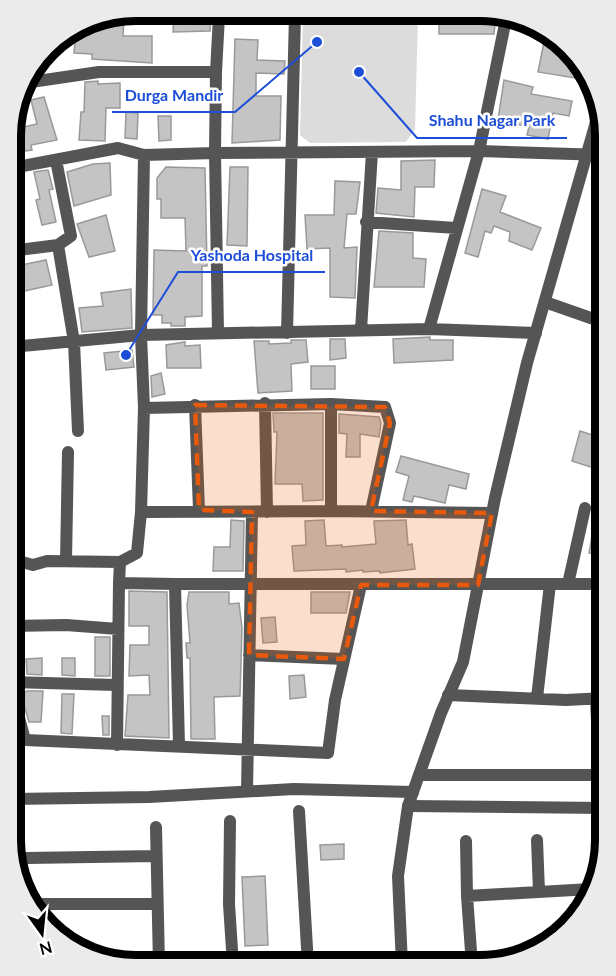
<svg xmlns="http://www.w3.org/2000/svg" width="616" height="976" font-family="Lato,sans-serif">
<rect width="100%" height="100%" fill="#fff"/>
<path fill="#dcdcdc" d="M418 14 415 129 406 142 310 143 300 135 303 15Z"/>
<path fill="#c4c4c4" stroke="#999" stroke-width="1.5" d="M484 13H496L494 34H439V14Z
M174 16H211L210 31 173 32Z
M95 17H124L123 36H152V63L92 59V54L74 53 76 31 89 32V21Z
M546 32 557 37 578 64 575 78 538 72Z
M235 39 258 40 257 60 285 61 284 74 256 73V96H281L280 140 232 143Z
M504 80 533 87 531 94 572 101 569 116 553 113 548 139 527 135 529 127 498 120Z
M98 81V84L120 83V108H106L105 141 79 140 81 112H84L85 82Z
M44 97 57 140 31 145 32 150 18 152 14 129 37 124 31 100Z
M126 112 138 113 137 139 125 138Z
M158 116H171V140L159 141Z
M435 160 434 187H415L414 217 376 213 378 188 401 190V161Z
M110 163 111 195 74 206 67 172 93 164Z
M166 167 205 168 207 266H202V316L185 317V326H171V323H162V315H153L154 250 186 251 185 218H161V199H157V178Z
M230 167H248L247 246 227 245Z
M48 170 53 189 49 190 56 222 42 225 36 200 40 199 34 172Z
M335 181 360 182 356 214H347L344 248 357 247 355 298 330 297V248L307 249 305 215H334Z
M482 189 506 196 500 212 541 228 532 250 509 241 510 232 494 226 491 233 485 231 478 257 465 253Z
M106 215 115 251 89 257 77 224Z
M379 231 413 233V258L426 259 424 287H374Z
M46 260 52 285 11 294V267Z
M131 289 132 328 82 332 79 308 103 306 101 293Z
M430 337V340H453V360L394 363 393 339Z
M330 339H345L346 358 330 360Z
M291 340H306L308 362 291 364 292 391 258 393 254 341H269V344L291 343Z
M185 342V346L200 345 201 368H167L166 345Z
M132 350 134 367 106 370 104 353Z
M311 366H335V389H311Z
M161 373 165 394 152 397 151 376Z
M273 413H323V500L303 501 302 484H275L277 432H274Z
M339 414 379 417 381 423 379 437 360 434V457H346L347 434 339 433Z
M580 431 605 439V452L600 470 572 461Z
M401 456 469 474 466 489 449 485 445 503 414 496 412 502 403 500 409 476 396 472Z
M231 520 244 521 243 571H213L214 547H230Z
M324 520 326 546 342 545V547L376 544 374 521 406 520 408 545 412 544 415 569 380 573V571L363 572V570L346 572V569L294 571 292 546 306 545 305 521Z
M592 536 605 539V554L589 553Z
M129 591 167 592 169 738 125 736 128 695H150L149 675 129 676 130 645H149V626H129Z
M189 592H229V604L239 603 242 628 240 696 214 697 215 739H191L190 658H187L186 643H190L187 605Z
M311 592H350L346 613H311Z
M275 617 277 642 263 643 261 618Z
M95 637H110V676H95Z
M42 658V675L27 674 26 659Z
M62 658H75V676L62 675Z
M304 675 306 697 290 699 289 676Z
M27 691H43L41 722H29L23 702 24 693Z
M62 694H74L72 734 61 733Z
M102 716H109V735H103Z
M344 844V859L321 860 320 845Z
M265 876 268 945 245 946 242 877Z"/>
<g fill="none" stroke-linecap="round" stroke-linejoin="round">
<path stroke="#555" stroke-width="12" d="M34 65 37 79
M216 72 219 16
M24 83 99 72H216L215 153 479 151 605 155
M56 160 71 236 58 245 74 342 78 431
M12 168 118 148 144 155
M366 222 456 228
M11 251 58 245
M545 302 605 323
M429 329 479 151 507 14
M361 330 372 152
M218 333 215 153 144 155 141 335 429 329 536 333
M287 333 295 15
M11 347 141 335 144 408
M265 403 267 512
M331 404 385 407 390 423 371 511
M195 405 199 510
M603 494 605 487
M331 511 492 513
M11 559 33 565 47 561 120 562
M66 561 68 452
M119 583 120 562 137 553 141 512 331 511V404L144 408 141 512
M568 584 585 508
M11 626 66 625 118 629
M249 655 344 659
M11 682 116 685
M11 688 25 740 328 753 335 700 361 585
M448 695 566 700 605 698
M537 698 550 584
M596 699 603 854
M117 745 119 583 175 584
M179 746 175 584H605
M419 775H605
M247 791 252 512
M11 799 149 797 294 789 413 792
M408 806 605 808
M299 811 308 965
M230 821 229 904 233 965
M156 827 159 965
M537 840 539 892
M466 841 467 896
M27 858 156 856
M32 904H157
M472 965 467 896 591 889"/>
<path stroke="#555" stroke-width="12" d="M402 965 398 876 408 806 441 713 463 662 495 498 527 363 600 108"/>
</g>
<path fill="#e8590c" fill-opacity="0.2" stroke="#e8590c" stroke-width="4.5" stroke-dasharray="12 8" stroke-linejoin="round" d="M195 405 385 407 390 423 371 511 492 513 478 585H361L344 659 249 655 252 512 199 510Z"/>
<path d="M0 0H616V976H0ZM136 21H480A115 115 0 0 1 595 136V840A115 115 0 0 1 480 955H136A115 115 0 0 1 21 840V136A115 115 0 0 1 136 21Z" fill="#ebebeb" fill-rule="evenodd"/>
<path fill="none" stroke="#000" stroke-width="8" d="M136 21H480A115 115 0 0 1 595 136V840A115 115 0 0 1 480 955H136A115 115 0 0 1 21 840V136A115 115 0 0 1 136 21Z"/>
<path fill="none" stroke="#1d4ed8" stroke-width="2" d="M317 42L235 112H112M359 72L417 138H567M126 355L178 272H325"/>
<g fill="#1d4ed8" stroke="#fff" stroke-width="2">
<circle cx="317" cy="42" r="6"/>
<circle cx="359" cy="72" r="6"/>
<circle cx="126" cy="355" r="6"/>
</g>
<g font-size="16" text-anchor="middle" font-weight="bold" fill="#1d4ed8" stroke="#fff" stroke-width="5" stroke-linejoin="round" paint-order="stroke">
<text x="174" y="101">Durga Mandir</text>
<text x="492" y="126">Shahu Nagar Park</text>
<text x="252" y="261">Yashoda Hospital</text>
</g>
<g transform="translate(42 934) rotate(165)" stroke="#ffffff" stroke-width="4.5" paint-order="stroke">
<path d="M0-4.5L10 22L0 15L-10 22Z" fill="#000000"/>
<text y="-9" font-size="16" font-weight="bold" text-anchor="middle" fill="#000000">N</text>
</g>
</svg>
